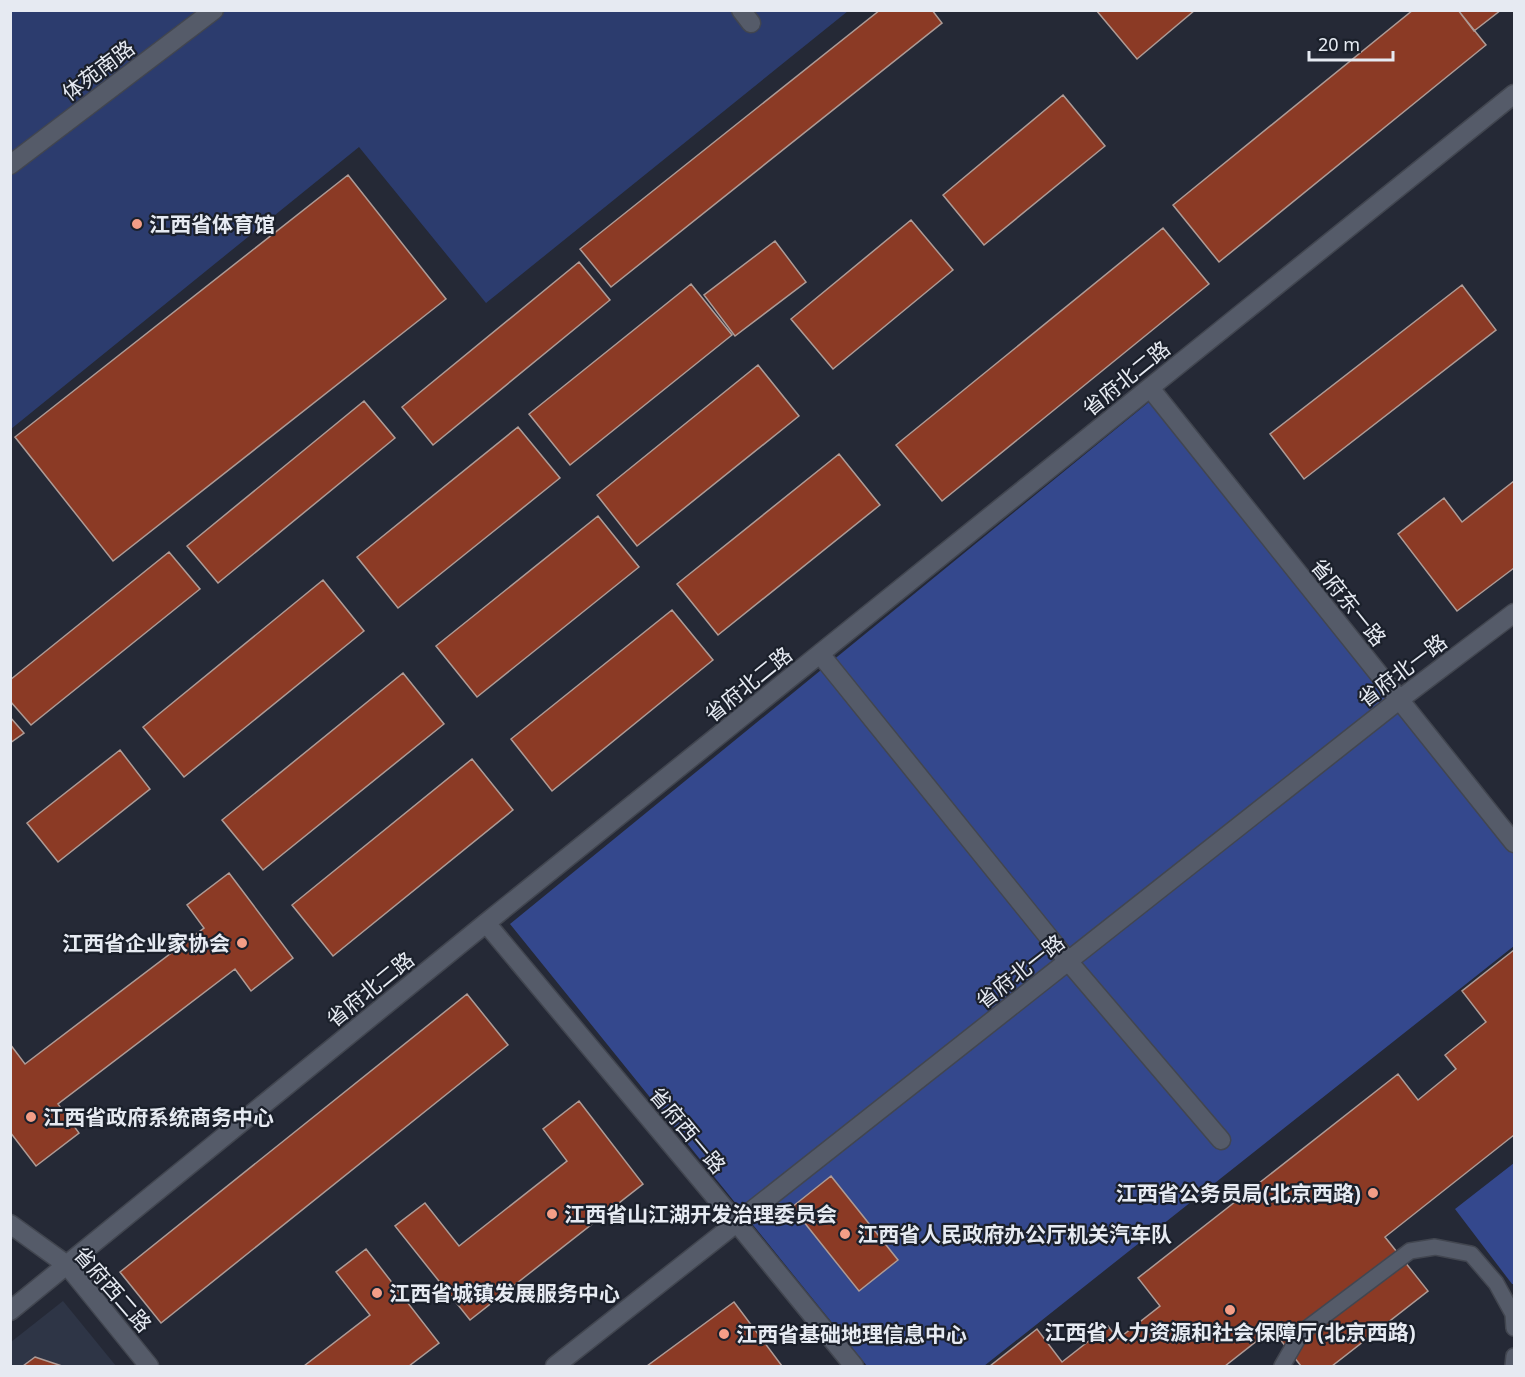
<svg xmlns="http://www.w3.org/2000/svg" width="1525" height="1377" font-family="'Noto Sans','Noto Sans SC',sans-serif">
<rect width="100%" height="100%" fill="#252936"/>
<path fill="#2e3546" d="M63 1301 116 1366H11V1342Z"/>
<path fill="#2c3c6e" d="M11 11H848L486 303 359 147 11 429Z"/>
<path fill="#34488d" d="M1149 402 1514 853V946L984 1366H867L510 924Z
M1514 1163V1284H1512L1455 1209Z"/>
<path fill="#8b3a25" stroke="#ae9b96" stroke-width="1.5" d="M880 10H932L942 23 611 287 580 249Z
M1096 10H1195L1137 59Z
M1413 10H1458L1486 45 1219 262 1173 205Z
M1458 10H1501L1474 31Z
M1063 95 1105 146 984 245 943 195Z
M348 175 446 299 113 561 15 437Z
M911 220 953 270 833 369 791 319Z
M1163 228 1209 284 942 501 896 445Z
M775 241 806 282 735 336 704 295Z
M579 262 610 300 433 445 402 407Z
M691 284 732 335 570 465 529 414Z
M1462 285 1496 330 1304 479 1270 434Z
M758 365 799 416 637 546 597 495Z
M364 401 395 438 218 583 187 546Z
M518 427 560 478 398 608 357 557Z
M839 454 880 505 718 635 677 584Z
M1514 481V568L1457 611 1398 534 1444 498 1462 522Z
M598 516 639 567 477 697 436 646Z
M169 552 200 589 31 725 10 701V680Z
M323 580 364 631 184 777 143 727Z
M672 610 713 660 552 791 511 739Z
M403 673 444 724 263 870 222 820Z
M10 717 24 733 10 743Z
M120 750 150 789 58 862 27 823Z
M472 759 513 810 333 956 292 905Z
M229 873 293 958 251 991 235 969 58 1104 79 1133 36 1166 10 1132V1044L25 1064 204 928 187 905Z
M1514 950V1135L1385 1237 1428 1291 1332 1366H1301L1272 1329 1225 1366H990L1037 1329 1062 1362 1108 1326 1118 1339 1160 1306 1138 1278 1398 1074 1418 1100 1456 1069 1445 1055 1486 1022 1462 991Z
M467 994 508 1045 161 1323 120 1272Z
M579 1101 643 1184 470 1320 395 1226 425 1203 459 1246 567 1161 543 1129Z
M831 1176 898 1260 859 1291 792 1207Z
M366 1249 439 1343 409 1366H304L370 1315 336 1272Z
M734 1302 782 1366H647Z
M35 1357 62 1366H23Z"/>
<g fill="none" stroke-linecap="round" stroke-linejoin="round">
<defs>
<path id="lane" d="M1282 1366 1301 1333 1410 1251 1435 1247 1471 1254 1496 1283 1513 1314 1514 1328
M1513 1366 1514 1356"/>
<path id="street" d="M741 10 751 23
M10 165 214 10
M1150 388 1514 843
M820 654 1068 961 1221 1140
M486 923 737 1223 854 1366
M10 1224 67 1265 149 1366
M10 1311 486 923 1514 94
M555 1366 1399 700 1514 613"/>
</defs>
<use href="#lane" stroke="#424650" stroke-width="18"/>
<use href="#street" stroke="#424650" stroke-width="21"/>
<use href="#lane" stroke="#555b69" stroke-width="15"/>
<use href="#street" stroke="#555b69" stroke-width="18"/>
</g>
<g fill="#f49e87" stroke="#1b202b" stroke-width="2">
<circle cx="137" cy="224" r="6"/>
<circle cx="242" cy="943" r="6"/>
<circle cx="31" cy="1117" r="6"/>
<circle cx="1373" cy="1193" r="6"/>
<circle cx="552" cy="1214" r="6"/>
<circle cx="845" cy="1234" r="6"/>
<circle cx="377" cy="1293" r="6"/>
<circle cx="1230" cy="1310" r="6"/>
<circle cx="724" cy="1334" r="6"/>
</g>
<g text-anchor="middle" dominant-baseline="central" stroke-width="4.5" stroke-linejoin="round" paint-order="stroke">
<g font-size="21" fill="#e6eaf2" stroke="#1b202b">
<text transform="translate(98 70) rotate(-37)">体苑南路</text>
<text transform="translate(1126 378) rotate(-39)">省府北二路</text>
<text transform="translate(1349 602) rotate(51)">省府东一路</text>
<text transform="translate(1402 670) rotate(-37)">省府北一路</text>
<text transform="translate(748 684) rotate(-39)">省府北二路</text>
<text transform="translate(1020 971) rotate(-38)">省府北一路</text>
<text transform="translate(370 989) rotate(-39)">省府北二路</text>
<text transform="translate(688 1130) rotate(50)">省府西一路</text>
<text transform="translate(113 1289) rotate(49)">省府西二路</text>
</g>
<g font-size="21" font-weight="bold" fill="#e6eaf2" stroke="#1b202b" text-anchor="start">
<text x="149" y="224">江西省体育馆</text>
<text x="230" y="943" text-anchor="end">江西省企业家协会</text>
<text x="43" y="1117">江西省政府系统商务中心</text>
<text x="1361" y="1193" text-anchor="end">江西省公务员局(北京西路)</text>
<text x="564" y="1214">江西省山江湖开发治理委员会</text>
<text x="857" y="1234">江西省人民政府办公厅机关汽车队</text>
<text x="389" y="1293">江西省城镇发展服务中心</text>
<text x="1230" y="1332" text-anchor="middle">江西省人力资源和社会保障厅(北京西路)</text>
<text x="736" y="1334">江西省基础地理信息中心</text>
</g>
</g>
<rect width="1525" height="1377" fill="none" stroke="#e6eaf2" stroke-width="24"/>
<path d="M1309 51v9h84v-9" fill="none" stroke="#e6eaf2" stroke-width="3"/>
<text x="1318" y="51" font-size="18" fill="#e6eaf2" stroke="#1b202b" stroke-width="4.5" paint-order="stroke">20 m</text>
</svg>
